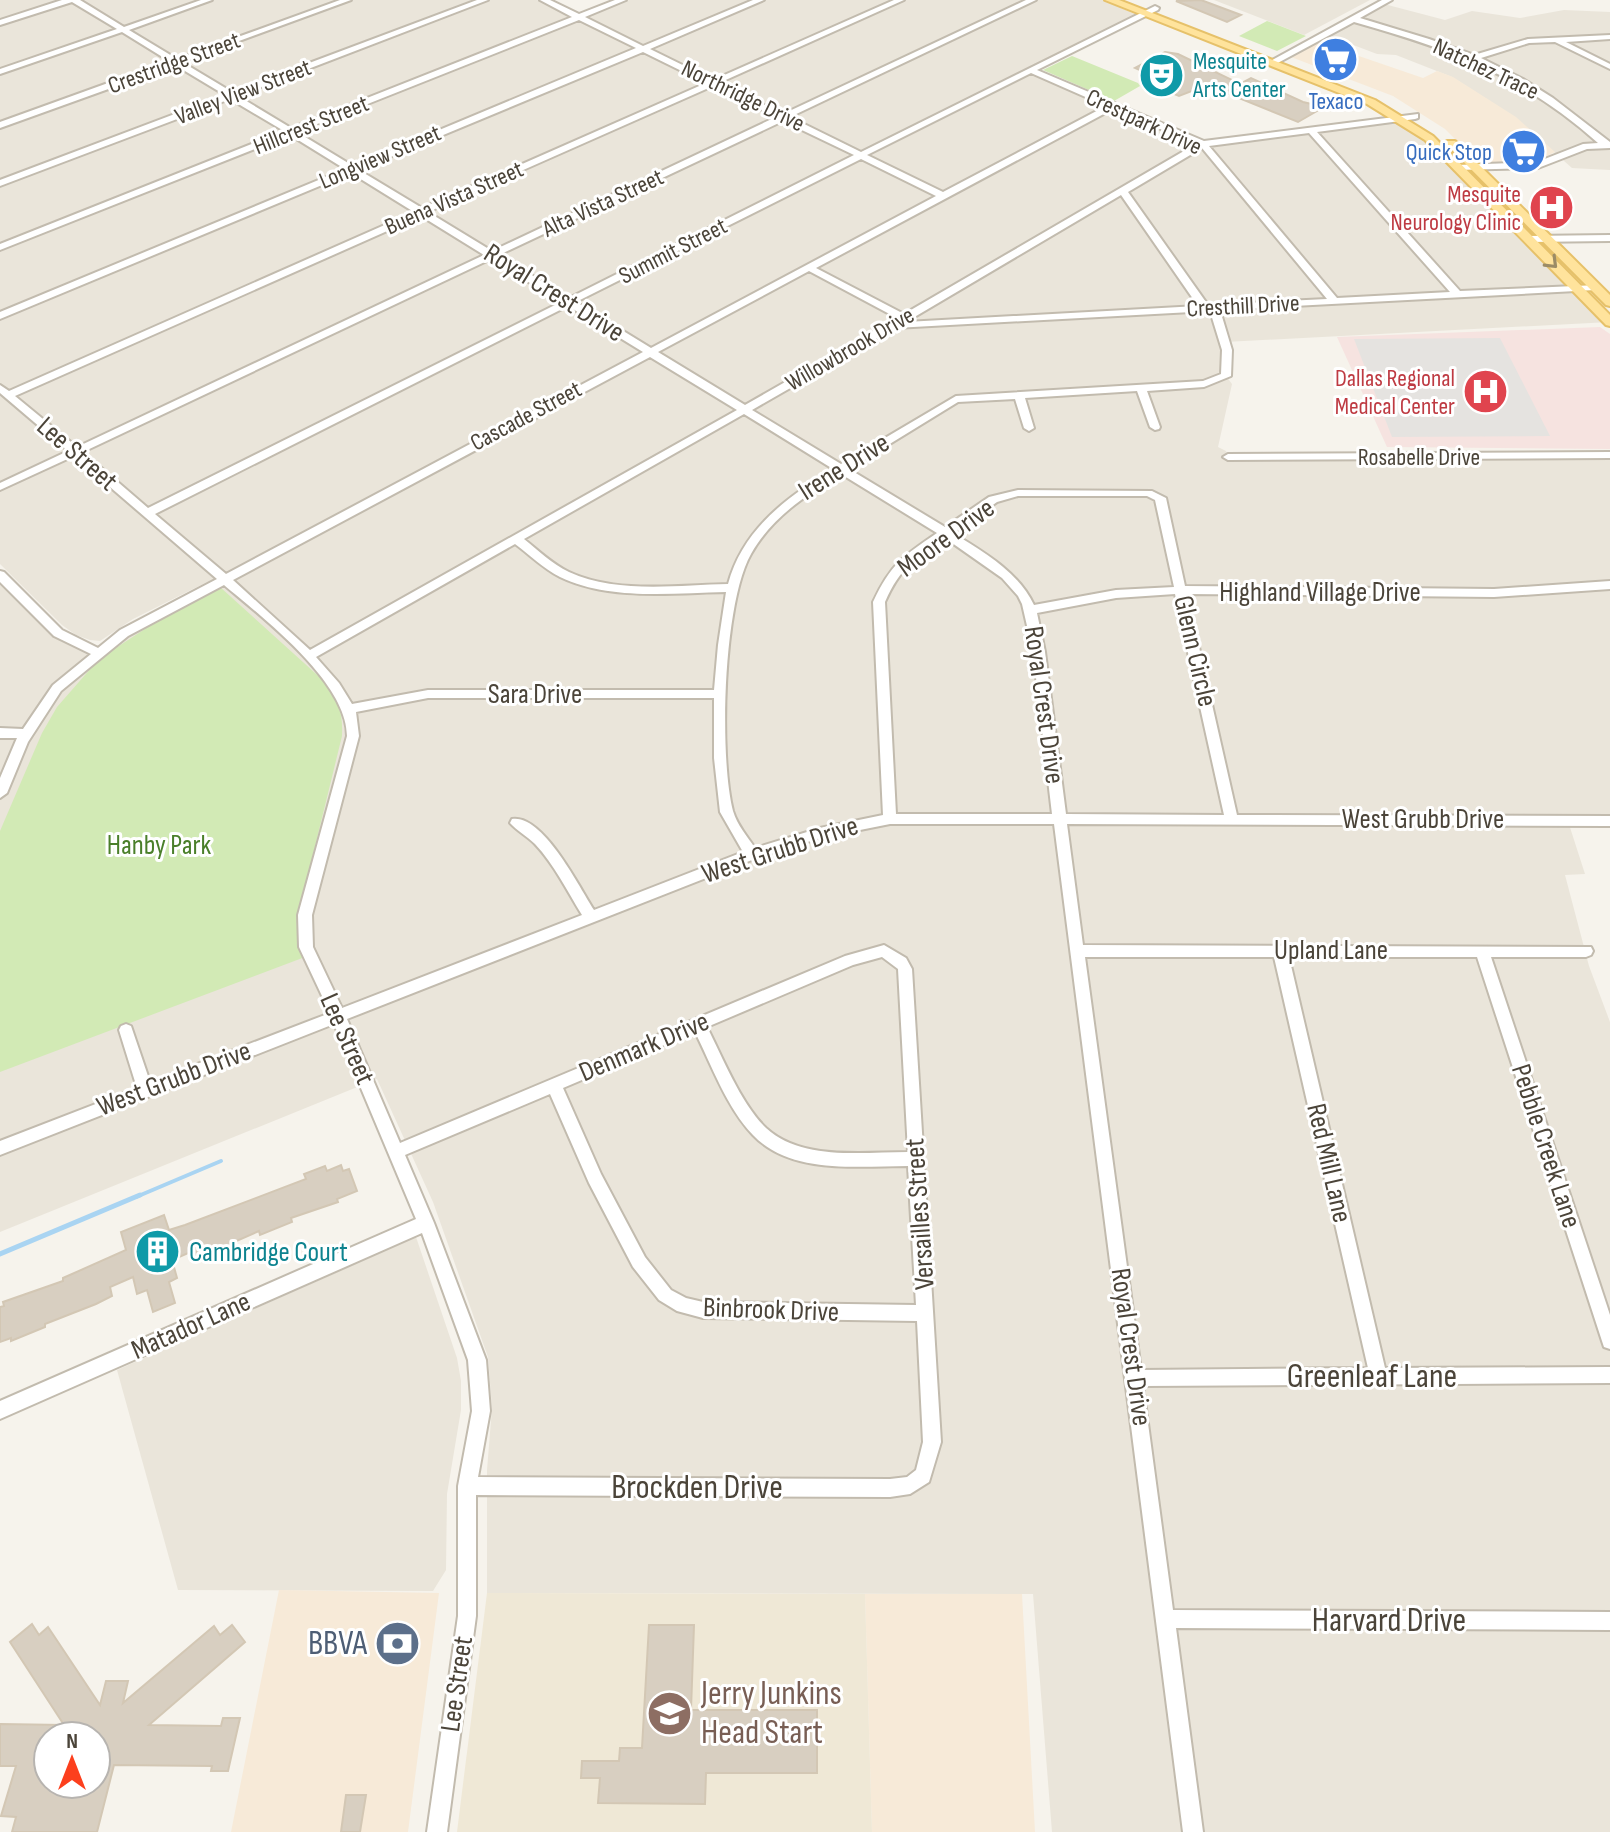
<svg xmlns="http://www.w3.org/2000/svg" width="1610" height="1832" font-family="'Sofia Sans Condensed',sans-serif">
<rect width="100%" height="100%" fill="#f6f3ec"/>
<path fill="#eae5da" d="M0 0H537L578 20 629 0H1103L1137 15 1029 69 1203 144 1402 118 1417 128 1610 322 1225 342 1226 376 1232 384 1218 447 1226 451 1228 457 1610 455V816L1566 815 1585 874 1565 875 1589 966 1610 1022V1832H1052L1033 1594 487 1593V1470L492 1408 488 1357 433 1202 377 1079 0 1232V575L58 633 97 652 224 579 270 614 225 573 133 619 100 641 90 640 76 635 62 625 0 564Z
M1214 0H1370L1304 35Z
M1384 4 1445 20 1472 11 1520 18 1564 10 1610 12V170L1572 168 1513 116 1452 77 1396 55 1377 54 1327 35Z
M416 1237 457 1358 461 1381V1410L447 1494 446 1570 433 1591 178 1590 117 1370Z"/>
<path fill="#f7ead8" d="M1318 42 1423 78 1437 71 1453 77 1516 117 1555 152 1543 158 1520 163H1479L1445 129 1393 96 1291 57Z
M279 1590 439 1593 408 1832H231Z
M865 1594H1022L1035 1832H872Z"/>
<path fill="#efe8d6" d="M487 1593 865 1594 872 1832H457Z"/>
<path fill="#f6e3e0" d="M1600 327 1610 334V449L1387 447 1337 337Z"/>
<path fill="#d2eab5" d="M1267 21 1270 22 1306 36 1277 51 1239 36Z
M1072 56 1138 83 1140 86 1114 101 1043 70Z
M220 587 325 682C339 701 343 713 342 736L298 916V936L305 957 0 1072V831L42 733 57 707 99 659 154 623Z"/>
<path fill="#e5e3e0" d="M1500 338 1550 436 1392 437 1354 339Z"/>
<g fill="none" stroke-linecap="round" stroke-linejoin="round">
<path stroke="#a9d4f2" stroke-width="4" d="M136 1197 221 1161"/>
<path stroke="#a9d4f2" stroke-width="5" d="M0 1254 140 1195"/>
</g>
<path fill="#d8cfc1" stroke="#d3c7b4" stroke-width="2" fill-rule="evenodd" d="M1201 0 1241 15 1227 22 1176 1Z
M1165 52 1178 54 1240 84 1251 78 1303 102 1324 107 1298 122 1207 85 1179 96 1152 85 1162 80 1135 68Z
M341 1165 343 1171 349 1169 357 1191 337 1199 338 1202 291 1218 292 1222 260 1235 259 1231 234 1242 235 1245 213 1254 211 1251 197 1257 195 1250 172 1260 177 1278 169 1282 175 1303 153 1312 147 1290 137 1294 133 1277 110 1287 112 1296 96 1304 45 1324V1327L11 1341V1338L0 1342V1307L4 1306 3 1302 63 1281V1278L126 1250 121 1232 164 1215 169 1230 185 1225 306 1179 304 1174 325 1166 327 1171Z
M32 1624 39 1635 48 1627 100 1705 106 1681H128L123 1703 214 1626 220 1635 232 1625 245 1642 149 1725 221 1726 223 1718H240L228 1771H211L212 1766 114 1765 97 1832H12L16 1817 1 1816 16 1766H0V1724L64 1725 10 1642ZM48 1736H96V1784H48Z
M649 1625H694L691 1710H817V1773H706L705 1804 598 1803 600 1778H581L582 1761H619L620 1748H642Z
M346 1795H366L360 1832H341Z"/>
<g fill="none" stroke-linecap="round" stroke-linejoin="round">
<defs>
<path id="minor" d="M62 0H80L124 27 201 0H212L129 30 177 59 340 0H351L182 62 232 92 477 0H488L238 96 291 128 572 17 540 0H550L579 14 615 0H626L585 17 643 46 753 0H764L650 49 713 80 894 0H904L719 83 783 114 1026 0H1036L790 117 861 152 1155 6 1159 8 1158 10 1037 70 1204 141 1418 114V118L1415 119 1317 132 1460 291 1598 285 1600 287 1595 290 1220 310 1232 350 1231 376 1204 387 1147 391 1160 427 1159 429 1155 430 1150 427 1137 391 1025 398 1034 428 1029 431 1024 428 1015 399 958 402 849 469 945 527 989 497 1018 490 1152 491 1166 498 1185 586 1494 589 1610 581V589L1494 597 1187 594 1237 815 1610 816V826L1067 824 1083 945 1591 947 1593 951 1591 955 1586 957H1491L1610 1315V1349L1604 1347 1602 1341 1477 957H1289L1385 1368 1610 1367V1383L1143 1386 1173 1610 1610 1612V1630L1176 1628 1203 1832H1183L1054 824H890L820 838 757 858 347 1019 400 1143 845 956 884 945 906 958 912 969 941 1442 929 1482 910 1494 890 1497 476 1495V1616L447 1832H427L458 1616V1486L472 1411 468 1360 422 1233 0 1419V1401L416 1219 334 1024 0 1155V1141L137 1088 119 1030 121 1026 126 1024 131 1026 150 1082 330 1013 299 947 298 915 347 736C347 682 263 618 224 585L128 636 61 691 28 742 7 793 0 798V778L17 738H0V728L23 729 53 685 91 654 54 636 0 582V571L4 572 62 630 98 648 120 630 217 579 74 456 0 490V483L68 451 0 393V385L9 391 414 212 351 173 0 319V312L345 169 290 135 0 250V244L284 131 230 99 0 186V180L225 95 175 65 0 128V122L169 61 122 32 0 74V69L117 29 72 2 0 25V20ZM579 20 636 48 353 166 297 132ZM643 52 706 83 422 208 359 170ZM1031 73 1106 106 943 192 867 155ZM713 86 776 117 492 251 428 212ZM1113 109 1196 144 904 314 816 268ZM783 121 854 155 569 298 499 255ZM1309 133 1450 292 1337 298 1209 146ZM1202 148 1327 299 1208 305 1128 192ZM861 159 936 196 651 348 576 302ZM1121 195 1198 306 906 322ZM421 216 484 255 77 447 15 396ZM491 259 561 302 148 508 83 452ZM809 271 897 318 745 405 658 352ZM568 306 643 352 226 574 155 514ZM1210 311 1222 350 1221 374 1203 381 956 396 841 464 752 410 895 328ZM650 357 737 410 310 650 233 580ZM744 414 833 469C787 497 743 529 728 584 678 585 616 594 569 572 552 564 538 550 524 539ZM841 474 937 533C903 556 891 564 873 602L883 815 820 828 755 848C747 836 737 825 733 811 719 756 723 603 751 554 772 517 806 495 841 474ZM1018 496H1147L1155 500 1174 587 1116 590 1034 605C1018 571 983 552 953 533L997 502ZM945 538 1002 578 1018 596 1022 604 1033 652 1052 814H896L885 602C901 566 914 560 945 538ZM515 544C530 555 544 569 560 577 610 601 673 593 726 592L718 645 714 690H428L352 704 339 683 316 657ZM1175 594 1224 815 1066 814 1045 652 1037 613 1116 598ZM428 698H714V758L720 812 743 852 594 910C579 887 543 814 512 819L510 823C517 831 527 836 535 844 554 864 567 891 582 915L342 1008 313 947 312 915 359 736 356 712ZM882 957 898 969 908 1152C862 1152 802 1161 766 1128 741 1104 723 1058 707 1027L853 965ZM1085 957H1274L1368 1368 1141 1370ZM695 1032C712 1066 727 1108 753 1135 791 1175 859 1166 908 1166L916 1305 703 1302 686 1298 671 1290 645 1257 601 1174 563 1088ZM550 1094 589 1183 633 1267 659 1300 677 1311 703 1318 917 1321 923 1442 916 1470 907 1477 890 1479 478 1477 490 1411 486 1360 434 1223 405 1155Z
M1382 0H1392L1360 18 1429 39 1474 55 1528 39 1610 35V39L1566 42 1610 64V69L1555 42 1529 43 1481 58 1523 79 1553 98 1610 142V148L1587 149 1538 168 1455 170 1454 168 1458 165 1537 162 1583 144 1598 143C1522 75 1450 49 1354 22L1274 65 1267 63Z
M1610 235V241L1529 242 1524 239 1529 236Z
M1610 452V458L1228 460 1223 457 1228 454Z"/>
<path id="major" d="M1105 0H1119L1375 100 1433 136 1610 315V326L1606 325 1425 140 1367 104Z
M1447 141H1455L1610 295V306L1606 305 1447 145Z"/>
</defs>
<use href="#minor" stroke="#c2bbae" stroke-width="4"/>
<use href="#major" stroke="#e6c16a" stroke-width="4"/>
<use href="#minor" fill="#fff" fill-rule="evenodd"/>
<use href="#major" fill="#ffe39c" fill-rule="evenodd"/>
</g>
<defs><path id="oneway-chevron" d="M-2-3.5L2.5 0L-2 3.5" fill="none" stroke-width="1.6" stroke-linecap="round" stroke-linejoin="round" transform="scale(2)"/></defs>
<use stroke="#9c8c66" href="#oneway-chevron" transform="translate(1552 263) rotate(45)"/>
<defs>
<symbol id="supermarket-disc" viewBox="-11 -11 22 22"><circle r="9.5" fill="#3f7fe0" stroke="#fff"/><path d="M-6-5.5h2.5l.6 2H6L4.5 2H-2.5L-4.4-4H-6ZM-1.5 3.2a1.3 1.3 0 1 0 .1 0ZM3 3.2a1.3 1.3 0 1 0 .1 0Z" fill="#fff"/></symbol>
<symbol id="theatre-disc" viewBox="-11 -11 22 22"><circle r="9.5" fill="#0f9aa8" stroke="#fff"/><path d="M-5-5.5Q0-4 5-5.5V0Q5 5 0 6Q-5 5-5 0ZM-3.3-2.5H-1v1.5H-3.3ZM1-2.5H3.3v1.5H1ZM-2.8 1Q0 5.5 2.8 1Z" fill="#fff"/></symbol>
<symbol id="hospital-disc" viewBox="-11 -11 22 22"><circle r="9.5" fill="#e0444e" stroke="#fff"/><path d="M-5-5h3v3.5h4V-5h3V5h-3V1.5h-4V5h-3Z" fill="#fff"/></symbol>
<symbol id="building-disc" viewBox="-11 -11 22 22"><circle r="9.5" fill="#0f9aa8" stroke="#fff"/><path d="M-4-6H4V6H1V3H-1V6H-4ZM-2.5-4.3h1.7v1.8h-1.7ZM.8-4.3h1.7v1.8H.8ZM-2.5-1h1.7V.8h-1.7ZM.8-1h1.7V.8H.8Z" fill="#fff"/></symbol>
<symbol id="bank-disc" viewBox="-11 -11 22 22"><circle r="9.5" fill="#5c6f8a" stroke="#fff"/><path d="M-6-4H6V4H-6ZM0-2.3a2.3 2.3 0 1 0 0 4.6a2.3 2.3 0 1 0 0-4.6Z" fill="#fff"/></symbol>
<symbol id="school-disc" viewBox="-11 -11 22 22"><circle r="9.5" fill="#8d6e63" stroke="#fff"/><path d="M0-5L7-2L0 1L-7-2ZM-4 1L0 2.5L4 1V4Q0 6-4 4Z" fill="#fff"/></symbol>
</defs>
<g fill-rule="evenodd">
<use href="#supermarket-disc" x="1310" y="34" width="51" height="51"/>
<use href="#theatre-disc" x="1136" y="50" width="51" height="51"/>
<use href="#supermarket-disc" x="1498" y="126" width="51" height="51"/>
<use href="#hospital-disc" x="1526" y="182" width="51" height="51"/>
<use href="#hospital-disc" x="1460" y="366" width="51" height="51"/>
<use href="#building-disc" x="132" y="1226" width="51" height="51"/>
<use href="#bank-disc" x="372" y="1618" width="51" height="51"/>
<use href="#school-disc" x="644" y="1688" width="51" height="51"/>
</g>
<g text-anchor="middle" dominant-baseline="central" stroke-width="6" stroke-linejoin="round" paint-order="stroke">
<g font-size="24" fill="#0d838f" stroke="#fff" text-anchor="start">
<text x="1193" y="61">Mesquite<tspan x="1193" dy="28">Arts Center</tspan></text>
</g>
<g font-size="24" fill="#4b4439" stroke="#fff">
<text transform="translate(174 63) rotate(-20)">Crestridge Street</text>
<text transform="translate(1486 69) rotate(25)">Natchez Trace</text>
<text transform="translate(243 92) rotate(-21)">Valley View Street</text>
<text transform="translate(743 96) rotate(26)">Northridge Drive</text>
<text transform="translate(1144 122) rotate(25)">Crestpark Drive</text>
<text transform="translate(311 125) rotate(-22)">Hillcrest Street</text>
<text transform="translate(380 157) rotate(-23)">Longview Street</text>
<text transform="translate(454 198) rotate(-24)">Buena Vista Street</text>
<text transform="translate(603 203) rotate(-25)">Alta Vista Street</text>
<text transform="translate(673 251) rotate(-27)">Summit Street</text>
<text transform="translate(1243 306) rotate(-3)">Cresthill Drive</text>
<text transform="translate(850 349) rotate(-30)">Willowbrook Drive</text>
<text transform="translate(526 416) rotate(-28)">Cascade Street</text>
<text x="1419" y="457">Rosabelle Drive</text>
</g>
<g font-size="24" fill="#366cbe" stroke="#fff">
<text x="1336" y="101">Texaco</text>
<text x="1492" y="152" text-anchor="end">Quick Stop</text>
</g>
<g font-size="24" fill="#be3a42" stroke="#fff" text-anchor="end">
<text x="1521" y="194">Mesquite<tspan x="1521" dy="28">Neurology Clinic</tspan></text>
<text x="1455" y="378">Dallas Regional<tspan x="1455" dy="28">Medical Center</tspan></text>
</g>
<g font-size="28" fill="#4b4439" stroke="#fff">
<text transform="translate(554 293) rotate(32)">Royal Crest Drive</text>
<text transform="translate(77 454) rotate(41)">Lee Street</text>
<text transform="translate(844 467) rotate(-32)">Irene Drive</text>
<text transform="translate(946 538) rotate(-36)">Moore Drive</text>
<text x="1320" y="592">Highland Village Drive</text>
<text transform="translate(1195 651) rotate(77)">Glenn Circle</text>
<text x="535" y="694">Sara Drive</text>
<text transform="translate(1044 705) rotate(82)">Royal Crest Drive</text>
<text x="1423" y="819">West Grubb Drive</text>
<text transform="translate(780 850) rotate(-18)">West Grubb Drive</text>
<text x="1331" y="950">Upland Lane</text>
<text transform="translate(347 1039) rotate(66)">Lee Street</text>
<text transform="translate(644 1047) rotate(-23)">Denmark Drive</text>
<text transform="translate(174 1079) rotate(-21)">West Grubb Drive</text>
<text transform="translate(1546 1146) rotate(72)">Pebble Creek Lane</text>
<text transform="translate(1329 1163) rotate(77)">Red Mill Lane</text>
<text transform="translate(920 1214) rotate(-94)">Versailles Street</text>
<text transform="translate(771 1310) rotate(2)">Binbrook Drive</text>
<text transform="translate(191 1326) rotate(-24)">Matador Lane</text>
<text transform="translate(1131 1347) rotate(82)">Royal Crest Drive</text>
<text transform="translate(457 1684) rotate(-82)">Lee Street</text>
</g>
<g font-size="28" fill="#4a7f2a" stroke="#fff">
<text x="159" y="845">Hanby Park</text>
</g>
<g font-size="28" fill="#0d838f" stroke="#fff" text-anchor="start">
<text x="189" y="1252">Cambridge Court</text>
</g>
<g font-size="34" fill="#4b4439" stroke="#fff">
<text x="1372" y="1376">Greenleaf Lane</text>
<text x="697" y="1487">Brockden Drive</text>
<text x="1389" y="1620">Harvard Drive</text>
</g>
<g font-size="34" fill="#4e5e75" stroke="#fff" text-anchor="end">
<text x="367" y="1643">BBVA</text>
</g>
<g font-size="34" fill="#785e54" stroke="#fff" text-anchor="start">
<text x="701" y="1693">Jerry Junkins<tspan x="701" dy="39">Head Start</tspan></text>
</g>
</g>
<g transform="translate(72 1760)"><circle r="38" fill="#ffffff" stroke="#b7b4b0" stroke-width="2"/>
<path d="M0-6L14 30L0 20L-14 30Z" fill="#fc3f1d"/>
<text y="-12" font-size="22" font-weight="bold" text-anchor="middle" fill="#4b4439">N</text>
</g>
</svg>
